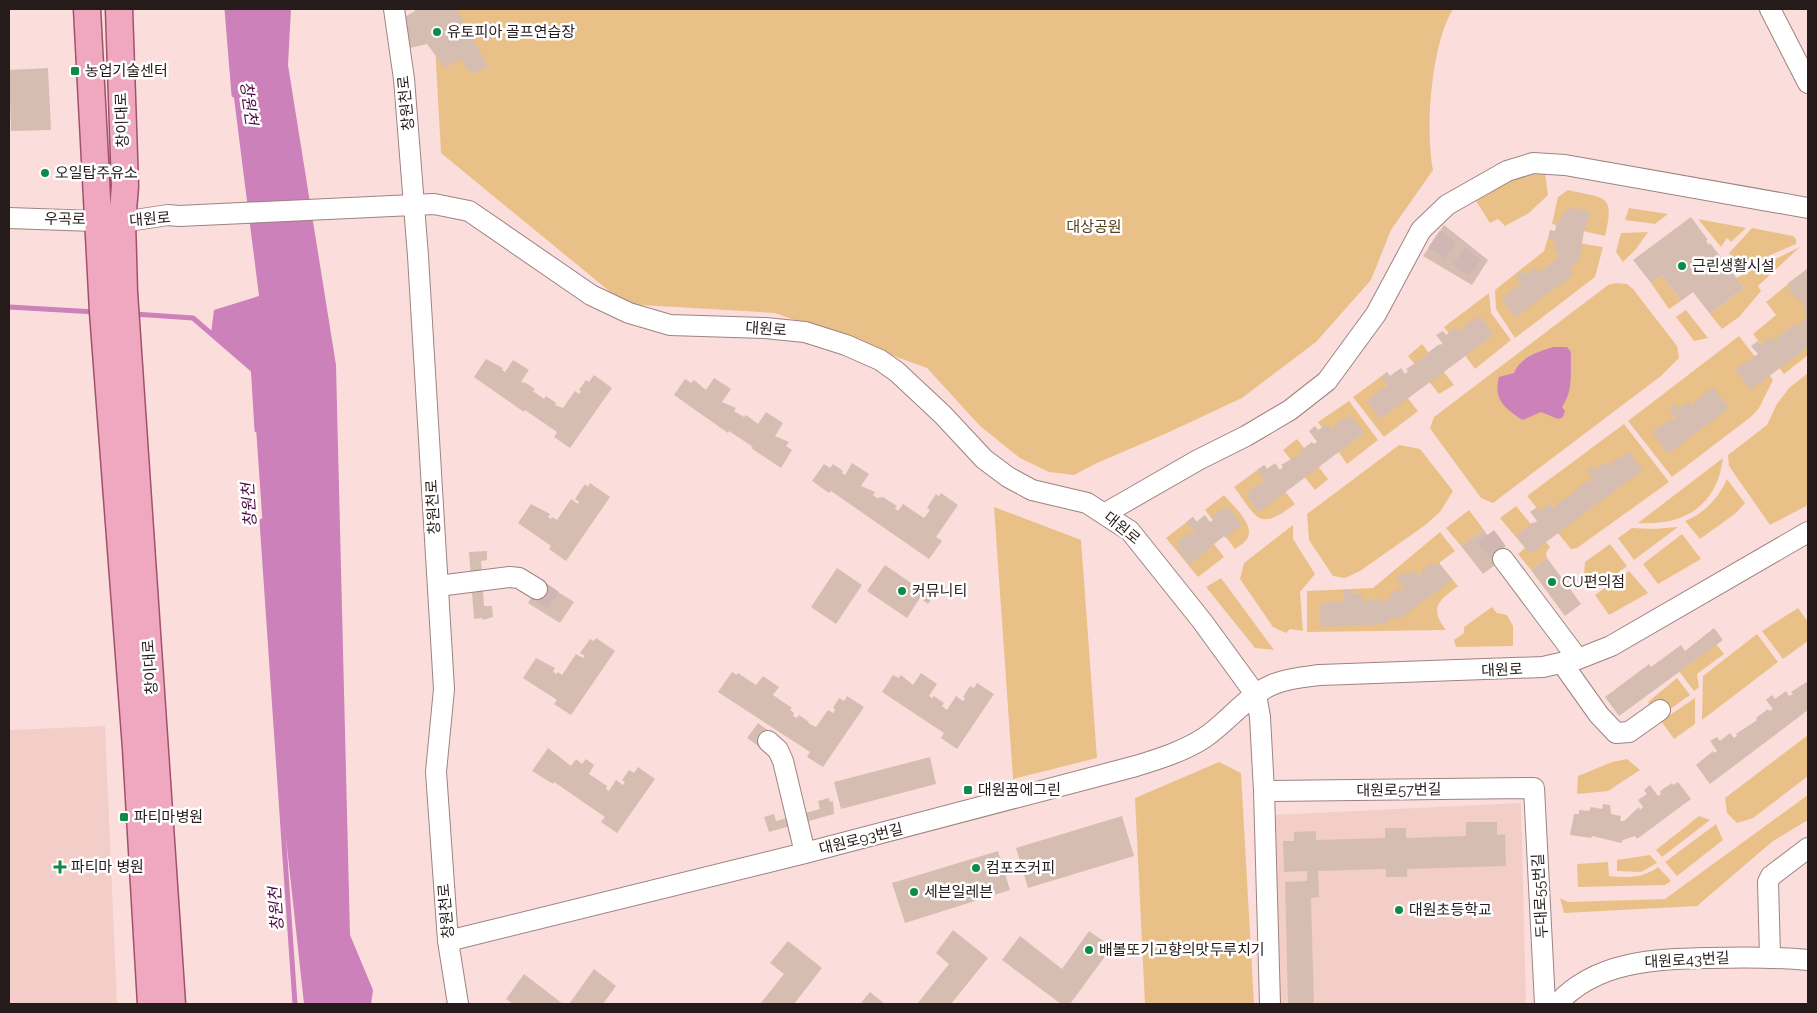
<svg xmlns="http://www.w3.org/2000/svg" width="1817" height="1013" font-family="Raleway,'Noto Sans KR',sans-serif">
<rect width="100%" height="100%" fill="#fbdedb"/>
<path fill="#f3cec9" d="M105 726 117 1004H9V730Z
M1521 803 1526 1004H1277L1272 815Z"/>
<path fill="#e9c188" d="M433 9H1453C1431 45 1425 129 1433 170L1391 230 1371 280 1316 342 1242 398 1167 433 1097 463 1074 475 1049 472 1020 458 980 426 927 368 775 313 625 304 441 153Z
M1545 173 1548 195 1529 213 1505 226 1498 219 1490 223 1476 201 1519 176Z
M1568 190C1606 199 1615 193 1605 236L1552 224 1558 197Z
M1629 208 1668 214 1655 224 1625 220Z
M1698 219 1746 228 1731 242 1727 238 1721 247Z
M1752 228 1793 236 1796 239V244L1738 269 1729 253Z
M1648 232 1636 249 1623 262 1616 252 1621 233Z
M1548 238 1603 247 1595 277 1515 338 1496 309 1495 290 1544 251Z
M1800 247 1758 286 1761 291 1739 317 1722 329 1710 314 1744 288 1736 278Z
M1808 268V355L1784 374 1753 334 1776 315 1766 302Z
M1662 275 1681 301 1669 309 1651 283Z
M1616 283 1627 284 1633 289 1677 346 1679 358 1661 376 1493 503 1481 498 1434 434 1430 428 1434 417 1608 285Z
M1489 293 1491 313 1511 340 1475 369 1444 327Z
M1686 310 1708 338 1694 341 1676 317Z
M1739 336 1773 380 1759 408 1752 416 1672 477 1628 421Z
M1422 344 1454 385 1439 394 1408 356Z
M1387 372 1418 411 1384 437 1353 397Z
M1808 373V505L1770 525 1729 466 1728 455 1767 425 1777 404 1789 388Z
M1349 401 1378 440 1347 464 1318 422Z
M1624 424 1669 482 1577 548 1571 549 1527 496Z
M1297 439 1328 479 1315 490 1283 450Z
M1399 445 1420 449 1453 491 1440 512 1424 526 1360 571 1345 578 1333 576 1309 540 1307 514Z
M1723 458C1717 506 1684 526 1638 523Z
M1264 465 1295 504C1258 532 1258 519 1234 487Z
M1727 479 1745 503 1736 513 1700 539 1685 521C1704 514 1719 497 1727 479Z
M1224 495C1232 505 1256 525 1247 539 1245 543 1239 546 1235 549L1205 510Z
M1516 506 1550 547 1546 553 1547 558 1531 570 1518 554 1525 548 1500 518Z
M994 507 1081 540 1097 758 1013 779Z
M1469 510 1484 530 1461 546 1446 528Z
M1193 517 1224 557 1198 577 1166 538Z
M1293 525V539L1315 574 1300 592 1303 631 1290 629 1286 633 1273 627 1240 579 1244 563Z
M1678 527 1634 560 1618 538 1632 528 1653 529Z
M1440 532 1455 551 1439 563 1458 586C1438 601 1429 608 1446 630L1307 632V591L1373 588Z
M1682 534 1701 559 1658 584 1643 564Z
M1610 544 1627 566 1595 590 1584 575 1585 562Z
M1629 571 1648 593 1609 615 1595 595Z
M1221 578 1274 650 1255 648 1206 587Z
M1492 607 1497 613 1507 615 1513 626V646L1456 647 1454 640 1464 633V627Z
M1798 608 1808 622V641L1783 659 1762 631Z
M1757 634 1778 662 1702 720 1703 676Z
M1713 640 1724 654 1697 674 1699 687 1694 691 1672 662Z
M1677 678 1690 695 1659 717 1648 702Z
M1695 698V724L1674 739 1661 721Z
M1808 735V776L1753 818 1737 823 1727 813 1725 798Z
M1627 759 1640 770 1608 791 1577 794 1578 776 1612 762Z
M1219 762 1241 773 1254 1004H1145L1135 798Z
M1808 795V820L1773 841 1697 906 1564 913 1560 898 1568 902 1665 899Z
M1699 816 1710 820 1662 857 1656 850Z
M1716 824 1723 840 1677 876 1665 862Z
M1650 855 1657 863 1641 872 1617 871V860Z
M1608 862 1609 876C1628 878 1643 878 1658 867L1671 881 1665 885 1578 887 1577 864Z"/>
<path fill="#cc81bb" d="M227 9H291L288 65 336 365 350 935 373 990 371 1004H304L281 792 252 369 211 333 214 310 259 296 233 90Z
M1553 347H1567L1571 352C1570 371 1574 390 1562 407L1565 411 1563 417 1558 419 1541 412 1523 420C1505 409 1493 399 1499 377L1514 373C1520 357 1538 352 1553 347Z"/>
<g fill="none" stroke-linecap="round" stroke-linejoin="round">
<path stroke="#cc81bb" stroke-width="5" d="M227 9 234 95
M9 307 96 312
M134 314 193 318 252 369
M253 364 257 430
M262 521 295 1004"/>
</g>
<path fill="#d5beb1" d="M414 9H457L488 67 471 74 460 59 445 68 427 44 410 48 401 19 415 11Z
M48 68 51 130 11 131 9 70Z
M1569 207 1591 212 1584 231 1579 262H1575L1570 271 1573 275 1515 318 1502 299 1517 285 1519 287 1522 285 1515 276 1522 271 1525 275 1535 267 1539 272 1558 257V253L1554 252 1556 242 1548 238 1550 230 1555 231 1557 221 1561 220 1564 211 1568 212Z
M1691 217 1708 240 1706 241 1709 245 1710 243 1744 288 1710 314 1693 292 1681 301 1662 275 1651 283 1633 260Z
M1444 225 1488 260 1472 285 1423 256Z
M1806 270 1808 273V347L1751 390 1735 369 1758 354 1751 346 1758 341 1761 345 1771 337 1775 342 1778 340 1776 338 1795 324 1798 327 1801 325 1799 323 1807 317 1802 307 1805 305 1800 299 1798 301 1789 289 1791 287 1788 283Z
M1480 316 1494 335 1380 419 1367 401 1383 387 1385 388 1388 386 1381 377 1387 372 1390 376 1401 368 1405 374 1408 371 1406 369 1427 355 1426 354 1438 345 1443 344 1436 335 1443 331 1446 335 1456 327 1460 332 1463 329 1462 327Z
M486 359 503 368 502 370 505 372 513 360 529 370 521 382 526 383 535 389 533 391 544 399 546 396 556 403 555 405 563 408 575 391 579 394 581 391 579 390 586 380 589 382 594 375 612 388 570 448 554 437 557 432 525 410 524 412 474 377Z
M714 378 731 389 722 402 736 408 734 411 744 417 746 415 758 424 766 412 783 423 775 436 789 442 786 446 792 450 781 468 751 448 753 447 729 431 728 433 674 395 685 379 691 383 694 380 706 390Z
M1713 387 1729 408 1668 454 1652 432 1671 418 1673 421 1676 418 1669 409 1675 404 1679 409 1689 401 1693 406 1695 403 1694 402Z
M1351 416 1364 433 1259 512 1246 495 1250 492 1249 490 1265 481 1257 470 1264 465 1267 469 1275 463 1280 470 1283 467 1281 465 1302 453 1300 451 1312 442 1314 444 1317 442 1309 431 1315 426 1318 430 1327 424 1332 430 1335 428 1333 426 1345 417 1347 419Z
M1629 451 1643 470 1530 554 1516 536 1533 522 1534 523 1537 521 1530 512 1537 507 1540 511 1550 503 1554 509 1557 506 1556 504 1569 496 1588 480 1589 482 1593 479 1586 470 1592 466 1595 470 1606 462 1609 467 1613 464 1611 463Z
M852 463 869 474 861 486 875 492 873 495 877 498 883 497 897 506 895 508 898 511 903 504 924 518 930 510 927 508 936 494 939 496 941 493 958 505 936 537 942 541 929 559 831 491 829 493 812 481 824 464 830 468 833 464 843 471 842 473 845 475Z
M590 483 610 497 566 561 549 549 551 546 518 523 531 504 550 514 548 517 551 519 552 517 557 520 571 499 578 504 579 502 575 499 585 484 588 487Z
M1229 507 1242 525 1225 538 1224 536 1189 565 1176 547 1180 544 1178 541 1190 532 1192 535 1195 533 1186 522 1193 517 1196 522 1205 515 1210 522 1213 520 1211 517 1223 508 1224 510Z
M1484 530 1503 559 1483 574 1461 546Z
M487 551V560L481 561 484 606H492L493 617 483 620 482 618 474 619 469 552Z
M1547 558 1581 604 1565 616 1531 570Z
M1432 563 1434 566 1439 563 1452 580 1398 620 1396 617 1387 620V624L1321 627 1319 605 1326 604 1325 602 1340 601 1341 604H1344L1343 590H1352V594H1362L1363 603H1366V600L1381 599 1382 602H1385L1389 600 1388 597 1399 588 1402 591 1404 588 1396 577 1402 572 1406 576 1414 570 1419 577 1422 575 1420 572Z
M885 565 921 590 925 584 936 592 928 604 920 598 907 618 867 591Z
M837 568 862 585 836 624 811 607Z
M542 582 574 602 560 623 528 603Z
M1714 628 1723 640 1619 716 1605 697 1649 664 1651 667 1681 645 1685 651Z
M596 638 615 651 571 715 554 704 557 700 523 678 536 658 555 668 553 671 556 674 558 672 562 675 576 654 583 658 585 656 580 653 590 639 594 641Z
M732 672 737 675 738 673 756 685 763 676 779 687 773 695 792 708 790 710 794 713 793 716 797 718 799 715 809 722 808 723 816 727 828 710 833 713 835 710 833 708 839 698 844 701 847 696 864 707 823 767 807 757 810 752 718 692Z
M921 673 937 684 929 696 932 698 934 696 944 703 942 706 947 710 956 696 963 701 965 698 963 697 970 686 974 688 977 683 994 694 957 749 941 738 944 733 882 692 893 675 899 678 901 675 913 685Z
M1808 681V710L1710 784 1696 765 1713 751 1714 753 1717 751 1710 741 1717 737 1720 741 1730 733 1734 738 1737 736 1736 734 1757 720 1756 718 1768 709 1769 711 1773 709 1766 700 1772 695 1775 699 1786 691 1789 696 1793 694 1791 692Z
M758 723 773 734 763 749 747 738Z
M548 748 571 766 576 759 582 764 586 759 594 765 589 774 607 786 606 789 609 791 616 780 623 785 625 782 622 780 629 770 634 773 638 767 655 779 617 833 601 822 605 817 554 782 553 784 532 771Z
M930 757 936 784 841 809 834 782Z
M1678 782 1691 799 1637 839 1635 836 1623 840 1621 843 1592 836 1591 838 1570 835 1574 814H1579V810L1589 811 1591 807 1602 809 1603 804 1610 805 1611 814 1621 816 1620 821H1624L1639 807 1640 810 1643 807 1638 800 1647 794 1644 790 1650 785 1658 796 1661 794 1660 791 1672 783 1673 785Z
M829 798 830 802 833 801 834 814 769 832 764 817 774 814 776 821 820 809 818 801Z
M1122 816 1134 856 1028 888 1016 848Z
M1466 822H1497V835L1505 834 1506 866 1407 869V877H1386V869L1318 871 1319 897 1311 898 1314 1004H1288L1285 882 1307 881V871L1284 872 1283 841H1294V832L1316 831V840L1385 838V828H1406V838L1466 836Z
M998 851 1010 890 905 923 892 883Z
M953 930 988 958 951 1004H917L949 964 936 953Z
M1089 931 1112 947 1070 1004H1061L1002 960 1020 936 1062 969Z
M788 941 822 968 794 1004H760L784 974 770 963Z
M594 969 616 986 603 1004H569Z
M524 974 563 1004H513L506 999Z
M870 992 885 1004H860Z"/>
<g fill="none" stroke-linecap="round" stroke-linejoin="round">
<path stroke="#d0b7b4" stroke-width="20" stroke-dasharray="20 10" stroke-linecap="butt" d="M1434 239 1481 272
M1486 536 1503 559
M537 589 556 602"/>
<defs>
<path id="minor" d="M394 9 404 79 418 256 444 689 436 772 448 941 458 1004
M1770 9 1808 83
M9 218 122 222 168 215 179 216 434 204 469 211 591 295 629 313 670 325 765 328 805 332 846 345 880 360 897 372 943 415 984 459 1008 477 1032 490 1087 503 1130 531 1202 621 1256 695 1260 717 1264 791 1270 1004
M1104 514 1198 460 1246 436 1290 410 1327 381 1376 314 1421 230 1447 205 1507 171 1533 163 1565 165 1808 208
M1503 559 1578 659
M438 586 510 577 519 578 537 589
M1562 663 1599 715 1616 733 1629 732 1660 710
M768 741 778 750 783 761 805 853
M1264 791 1534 788 1545 1004
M448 941 805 853 1136 766C1159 759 1184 751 1204 738 1228 722 1247 695 1274 684 1289 678 1304 677 1320 675L1543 667 1578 659 1611 646 1808 532
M1770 956 1768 882 1771 876 1808 848
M1557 1004C1596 961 1655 959 1709 958 1742 957 1775 957 1808 960"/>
<path id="major" d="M87 9 103 312 136 748 151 1004
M119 9 125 186 122 222 124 292 172 1004"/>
</defs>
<use href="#minor" stroke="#9d8380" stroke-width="22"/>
<use href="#major" stroke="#a2516b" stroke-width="29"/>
<use href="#minor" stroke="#fff" stroke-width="20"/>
<use href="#major" stroke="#efa8c0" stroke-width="26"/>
</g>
<g fill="#0c8c48" stroke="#fff" stroke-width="2">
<circle cx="437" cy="32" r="5"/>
<rect x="70" y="66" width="10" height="10" rx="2.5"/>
<circle cx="45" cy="173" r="5"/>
<circle cx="1682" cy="266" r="5"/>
<circle cx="1552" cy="582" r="5"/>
<circle cx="902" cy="591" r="5"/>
<rect x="963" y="785" width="10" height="10" rx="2.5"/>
<rect x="119" y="812" width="10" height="10" rx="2.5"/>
<path d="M57.5 859.5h5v5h5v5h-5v5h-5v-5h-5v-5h5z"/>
<circle cx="976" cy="868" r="5"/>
<circle cx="914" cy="892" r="5"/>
<circle cx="1399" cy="910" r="5"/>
<circle cx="1089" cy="950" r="5"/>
</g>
<g text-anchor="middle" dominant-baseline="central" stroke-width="5" stroke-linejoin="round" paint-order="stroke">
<g font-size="15" fill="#251b1a" stroke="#fff" text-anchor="start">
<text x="447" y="32">유토피아 골프연습장</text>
<text x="85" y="71">농업기술센터</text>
<text x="55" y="173">오일탑주유소</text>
<text x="1692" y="266">근린생활시설</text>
<text x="1562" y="582">CU편의점</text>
<text x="912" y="591">커뮤니티</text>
<text x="978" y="790">대원꿈에그린</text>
<text x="134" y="817">파티마병원</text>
<text x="71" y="867">파티마 병원</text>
<text x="986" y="868">컴포즈커피</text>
<text x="924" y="892">세븐일레븐</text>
<text x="1409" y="910">대원초등학교</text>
<text x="1099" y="950">배볼또기고향의맛두루치기</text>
</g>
<g font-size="15" fill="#251b1a" stroke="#fff">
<text transform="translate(406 103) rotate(-96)">창원천로</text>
<text transform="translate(122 120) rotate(-92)">창이대로</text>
<text transform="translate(65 219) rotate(1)">우곡로</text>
<text transform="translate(150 219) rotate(-5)">대원로</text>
<text transform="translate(766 329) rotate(4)">대원로</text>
<text transform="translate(433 507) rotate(-93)">창원천로</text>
<text transform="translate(1122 528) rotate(39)">대원로</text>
<text transform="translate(150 667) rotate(-94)">창이대로</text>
<text transform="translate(1502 670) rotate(-3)">대원로</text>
<text transform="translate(1399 790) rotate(-1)">대원로57번길</text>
<text transform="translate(861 839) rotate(-14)">대원로93번길</text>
<text transform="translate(1540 896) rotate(-93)">두대로55번길</text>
<text transform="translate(446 911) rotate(-95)">창원천로</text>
<text transform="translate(1687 960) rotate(-3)">대원로43번길</text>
</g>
<g font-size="15" fill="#543e1a" stroke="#fff">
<text x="1094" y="227">대상공원</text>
</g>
<g font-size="16" font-style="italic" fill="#4e0944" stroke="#fff">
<text transform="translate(249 103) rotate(82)">창원천</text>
<text transform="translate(249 505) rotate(-94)">창원천</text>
<text transform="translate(276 909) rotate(-94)">창원천</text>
</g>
</g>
<rect width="1817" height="1013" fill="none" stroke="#251b1a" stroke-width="20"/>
</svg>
